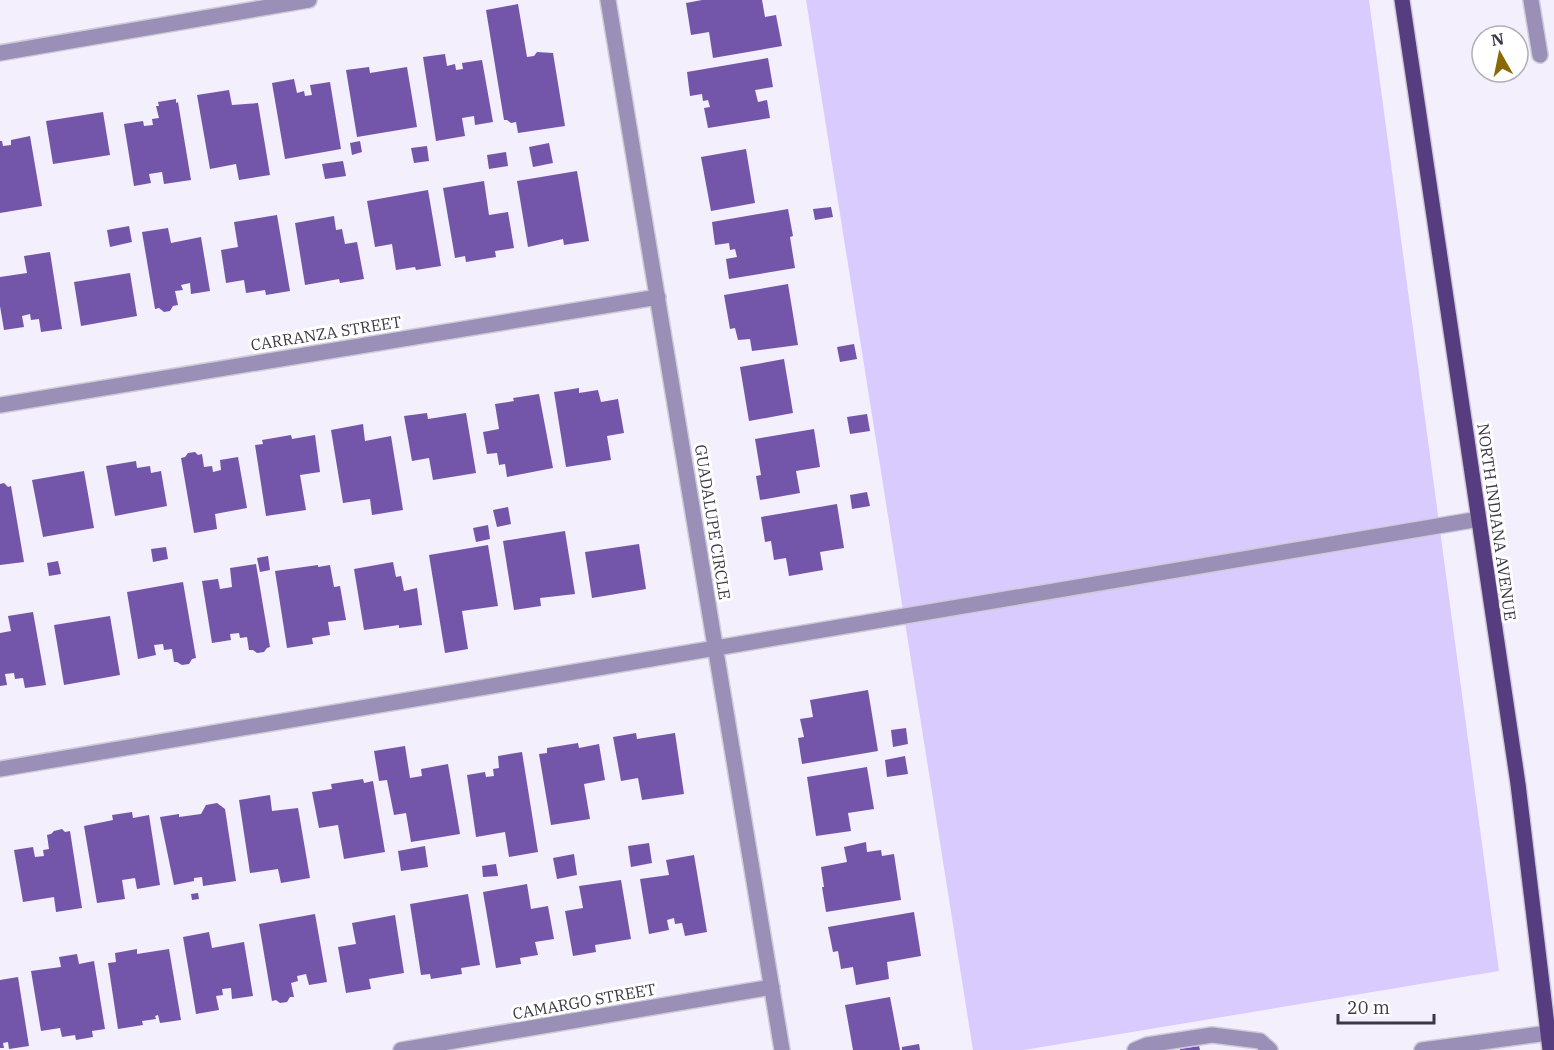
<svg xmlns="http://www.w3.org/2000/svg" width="1554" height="1050" font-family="'IBM Plex Serif',serif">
<rect width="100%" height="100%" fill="#f3effd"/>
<path fill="#dacbff" d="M806 0H1369L1499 971 1024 1050H973Z"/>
<path fill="#7356a9" d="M702 0H762L765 17 776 15 782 46 713 58 709 32 691 35 686 3Z
M518 4 527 57 534 56 537 52 553 53 565 126 518 133 516 122 511 123 507 120H504L486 10Z
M445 54 447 66 455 64 456 70 463 69 462 63 482 60 493 122 475 125 474 116 462 118 465 136 436 141 423 57Z
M768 58 773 87 755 90 758 102 767 100 770 118 708 128 704 108 710 107 708 100 703 101 702 94 690 96 687 72Z
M369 67 370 73 407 67 417 127 357 137 346 70Z
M294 79 297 93 304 91 305 96 312 95 310 85 330 82 341 149 285 159 272 83Z
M229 90 232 105 258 103 270 175 239 180 236 164 210 169 197 95Z
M176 99V103L178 102 191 180 164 184 162 172 149 174 151 183 134 186 124 124 143 121 144 126 153 125 152 119 159 118 156 106H159L158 102Z
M103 112 110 155 53 164 46 121Z
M30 136 42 206 0 213V141H2L3 146 11 145V140Z
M360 141 362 152 352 155 350 143Z
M549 143 553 163 533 167 529 147Z
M427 146 429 161 414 163 411 148Z
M746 149 755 203 711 211 701 157Z
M506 152 508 166 489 169 487 155Z
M343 161 346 176 325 179 322 164Z
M577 171 589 241 564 245 563 239 528 247 517 181Z
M484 181 489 215 508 212 514 248 495 251 496 257 466 262 465 256 455 258 443 188Z
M428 190 441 266 416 270 415 267 396 270 392 244 375 247 367 201Z
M831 207 833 217 815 220 813 209Z
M788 209 793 236 790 237 795 268 729 279 726 259 737 257 735 249 730 250 729 243 715 245 712 222Z
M277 215 290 291 266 295 265 290 246 293 244 280 226 283 221 250 238 247 234 222Z
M334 216 336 230 342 229 345 244 357 242 364 279 340 283 339 279 305 285 295 223Z
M129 226 132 242 110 247 107 230Z
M168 228 171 243 201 237 210 291 191 294 190 283 181 285 183 290 175 291 178 305 173 306 170 311 164 312 159 308 155 309 142 232Z
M50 252 62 329 41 332 39 319 31 320 30 314 22 316 24 327 4 330 0 306V277L27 273 24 256Z
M130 273 137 316 81 326 74 282Z
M788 284 798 345 752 351 750 339 738 340 735 328 730 329 724 295Z
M854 344 857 359 840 362 837 347Z
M784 359 793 413 749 421 740 367Z
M579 388V393L598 390 601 402 618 399 624 433 607 436 611 460 566 467 554 392Z
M539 394 553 468 507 477 505 464 499 465 497 453 487 454 483 432 499 429 495 404 514 401 513 398Z
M427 413 428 419 466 413 476 473 433 480 429 458 412 461 404 416Z
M867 414 870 431 850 434 847 417Z
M363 424 365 441 391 436 403 510 372 515 370 499 343 503 331 430Z
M814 429 820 467 796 471 800 493 760 500 756 476 761 475 755 439Z
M291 435 292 439 315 435 320 472 300 475 306 510 266 516 255 445 263 444 262 440Z
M195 452 198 455 202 454 204 467 212 466 213 472 221 470 220 460 238 457 247 508 215 514 217 529 194 533 181 458 185 457 188 453Z
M136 461 137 468 150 466 151 473 161 471 167 506 115 516 106 466Z
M84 471 94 528 43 537 32 480Z
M4 483 8 487 11 486 24 562 0 565V484Z
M867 492 870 506 852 509 850 495Z
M837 504 844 548 820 552 823 570 789 576 786 558 774 560 771 541 765 542 761 517Z
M508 507 511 524 497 527 493 510Z
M488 525 490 539 476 542 473 528Z
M565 531 575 594 540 598 541 606 514 610 503 541Z
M639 544 646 589 592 598 585 552Z
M488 545 498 606 462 611 468 649 445 653 429 555Z
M166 547 168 559 153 562 151 549Z
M268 556 270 570 260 572 257 558Z
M58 561 61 574 49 576 47 563Z
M393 562 396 577 401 576 404 591 417 588 422 625 399 628V625L364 630 354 569Z
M256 564 270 647 267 648 264 652 257 653 253 650H249L247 637 240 638 239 633 230 634 231 640 212 643 202 581 218 579 220 589 232 587 230 568Z
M318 565V567L330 565 334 587 340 586 346 620 328 622 330 635 312 638 313 644 287 648 275 571Z
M183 582 196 658 192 659 189 664 182 665 177 662H174L172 649 164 650 163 644 154 645 156 655 138 659 127 592Z
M33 612 46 685 25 688 23 678 15 679 14 673 5 674 7 685 0 686V633L11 631 8 616Z
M110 616 120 675 64 685 54 625Z
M868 690 878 751 802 764 798 738 804 737 800 719 813 717 810 700Z
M906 728 908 744 893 747 891 730Z
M636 733 637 739 675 733 684 794 642 800 638 778 621 781 613 737Z
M578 743 579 748 599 744 605 780 584 784 590 819 551 825 539 754 547 753V748Z
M405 746 410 778 422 776 421 769 448 764 460 834 411 842 406 813 394 815 387 780 379 781 374 751Z
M522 752 538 852 509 857 505 832 476 837 467 775 485 772 486 777 494 776 493 769 499 768 498 756Z
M905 756 908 774 887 777 885 760Z
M867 767 874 809 848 813 851 831 816 836 807 777Z
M363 779 364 783 373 781 385 852 344 859 338 825 319 828 312 792 332 789 331 784Z
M270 795 272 811 298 808 310 878 281 883 278 869 250 873 239 800Z
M217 803 225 809 236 881 203 886 202 877 194 878V881L174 885 160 817 179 814V817L201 814 206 805Z
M132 812 133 818 149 815 160 885 137 889 135 878 122 880 125 899 97 903 84 826 113 820 112 815Z
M62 829 65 832 70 831 82 908 56 912 54 897 23 902 14 850 33 847 35 857 44 856 43 850 49 849 47 835 51 834 54 831Z
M866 842 867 852 881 850 882 856 894 854 901 900 826 912 822 887H824L821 867 847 862 844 847Z
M649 843 652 863 631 867 628 846Z
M425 846 428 867 401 871 398 851Z
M574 854 577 875 557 879 553 858Z
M694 855 707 932 685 936 682 923 675 924 674 918 667 920 669 930 649 934 640 879 669 875 666 860Z
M496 864 498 876 483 877 482 866Z
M621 880 631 939 595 945 596 952 573 956 565 911 583 908 579 886Z
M527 884 531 909 548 906 554 939 535 942 538 955 520 958 521 964 496 968 483 892Z
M198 893 199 899 192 900 191 894Z
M468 894 480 965 461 968 462 974 431 979 430 974 421 975 410 904Z
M914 912 921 956 887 962 889 979 856 985 853 967 841 969 838 951 833 952 828 927Z
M315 914 327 982 309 985 306 974 297 976 298 981 291 983 294 997H290L287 1002 280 1003 276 1000 272 1001 259 924Z
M395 915 404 973 369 979 371 989 346 993 338 947 356 944 352 923Z
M209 932 212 948 244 942 253 996 232 999 231 988 222 989 223 995 216 996 219 1010 196 1014 183 937Z
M137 949V954L169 949 181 1020 160 1023 158 1015 155 1016 156 1019 142 1021 143 1025 118 1029 108 963 116 962 115 953Z
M77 954 79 964 94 961 105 1029 92 1031 93 1037 76 1040 75 1035 62 1037 60 1028 41 1031 31 971 61 967 59 957Z
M18 977 29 1046 9 1049 8 1042 3 1043 4 1048H0V980Z
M890 997 900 1050H853L845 1005Z
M919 1044 920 1050H902V1047Z
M1199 1046 1200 1050H1180V1049Z"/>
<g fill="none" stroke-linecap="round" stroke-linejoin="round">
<defs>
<path id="minor" d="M608 0 782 1050
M1531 0 1540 55
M0 53 309 0
M0 405 658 297
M0 769 1479 519
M401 1050 772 987
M1135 1050 1147 1045 1212 1035 1260 1041 1270 1050
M1422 1050 1548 1033"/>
<path id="major" d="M1402 0 1518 784 1550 1050"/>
</defs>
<use href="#minor" stroke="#cecad8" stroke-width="18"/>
<use href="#major" stroke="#cecad8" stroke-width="18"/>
<use href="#minor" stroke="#9a8fb6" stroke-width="15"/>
<use href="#major" stroke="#553d80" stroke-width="15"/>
</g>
<g text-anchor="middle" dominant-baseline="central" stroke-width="6" stroke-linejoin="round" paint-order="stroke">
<g font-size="16" fill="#3b3745" stroke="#fff">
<text transform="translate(326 333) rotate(-9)">CARRANZA STREET</text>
<text transform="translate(713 522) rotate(81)">GUADALUPE CIRCLE</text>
<text transform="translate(1497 522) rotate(82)">NORTH INDIANA AVENUE</text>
<text transform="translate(584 1001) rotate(-10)">CAMARGO STREET</text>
</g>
</g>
<g transform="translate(1500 54) rotate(351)"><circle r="28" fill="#ffffff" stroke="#b1afb5" stroke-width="1.5"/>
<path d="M0-4.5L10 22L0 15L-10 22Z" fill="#886906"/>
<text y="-9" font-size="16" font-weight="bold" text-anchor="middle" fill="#3b3745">N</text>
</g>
<path d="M1338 1014v9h96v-9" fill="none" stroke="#3b3745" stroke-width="3"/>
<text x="1347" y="1014" font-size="18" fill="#3b3745" stroke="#ffffff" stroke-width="4.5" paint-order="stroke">20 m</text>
</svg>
